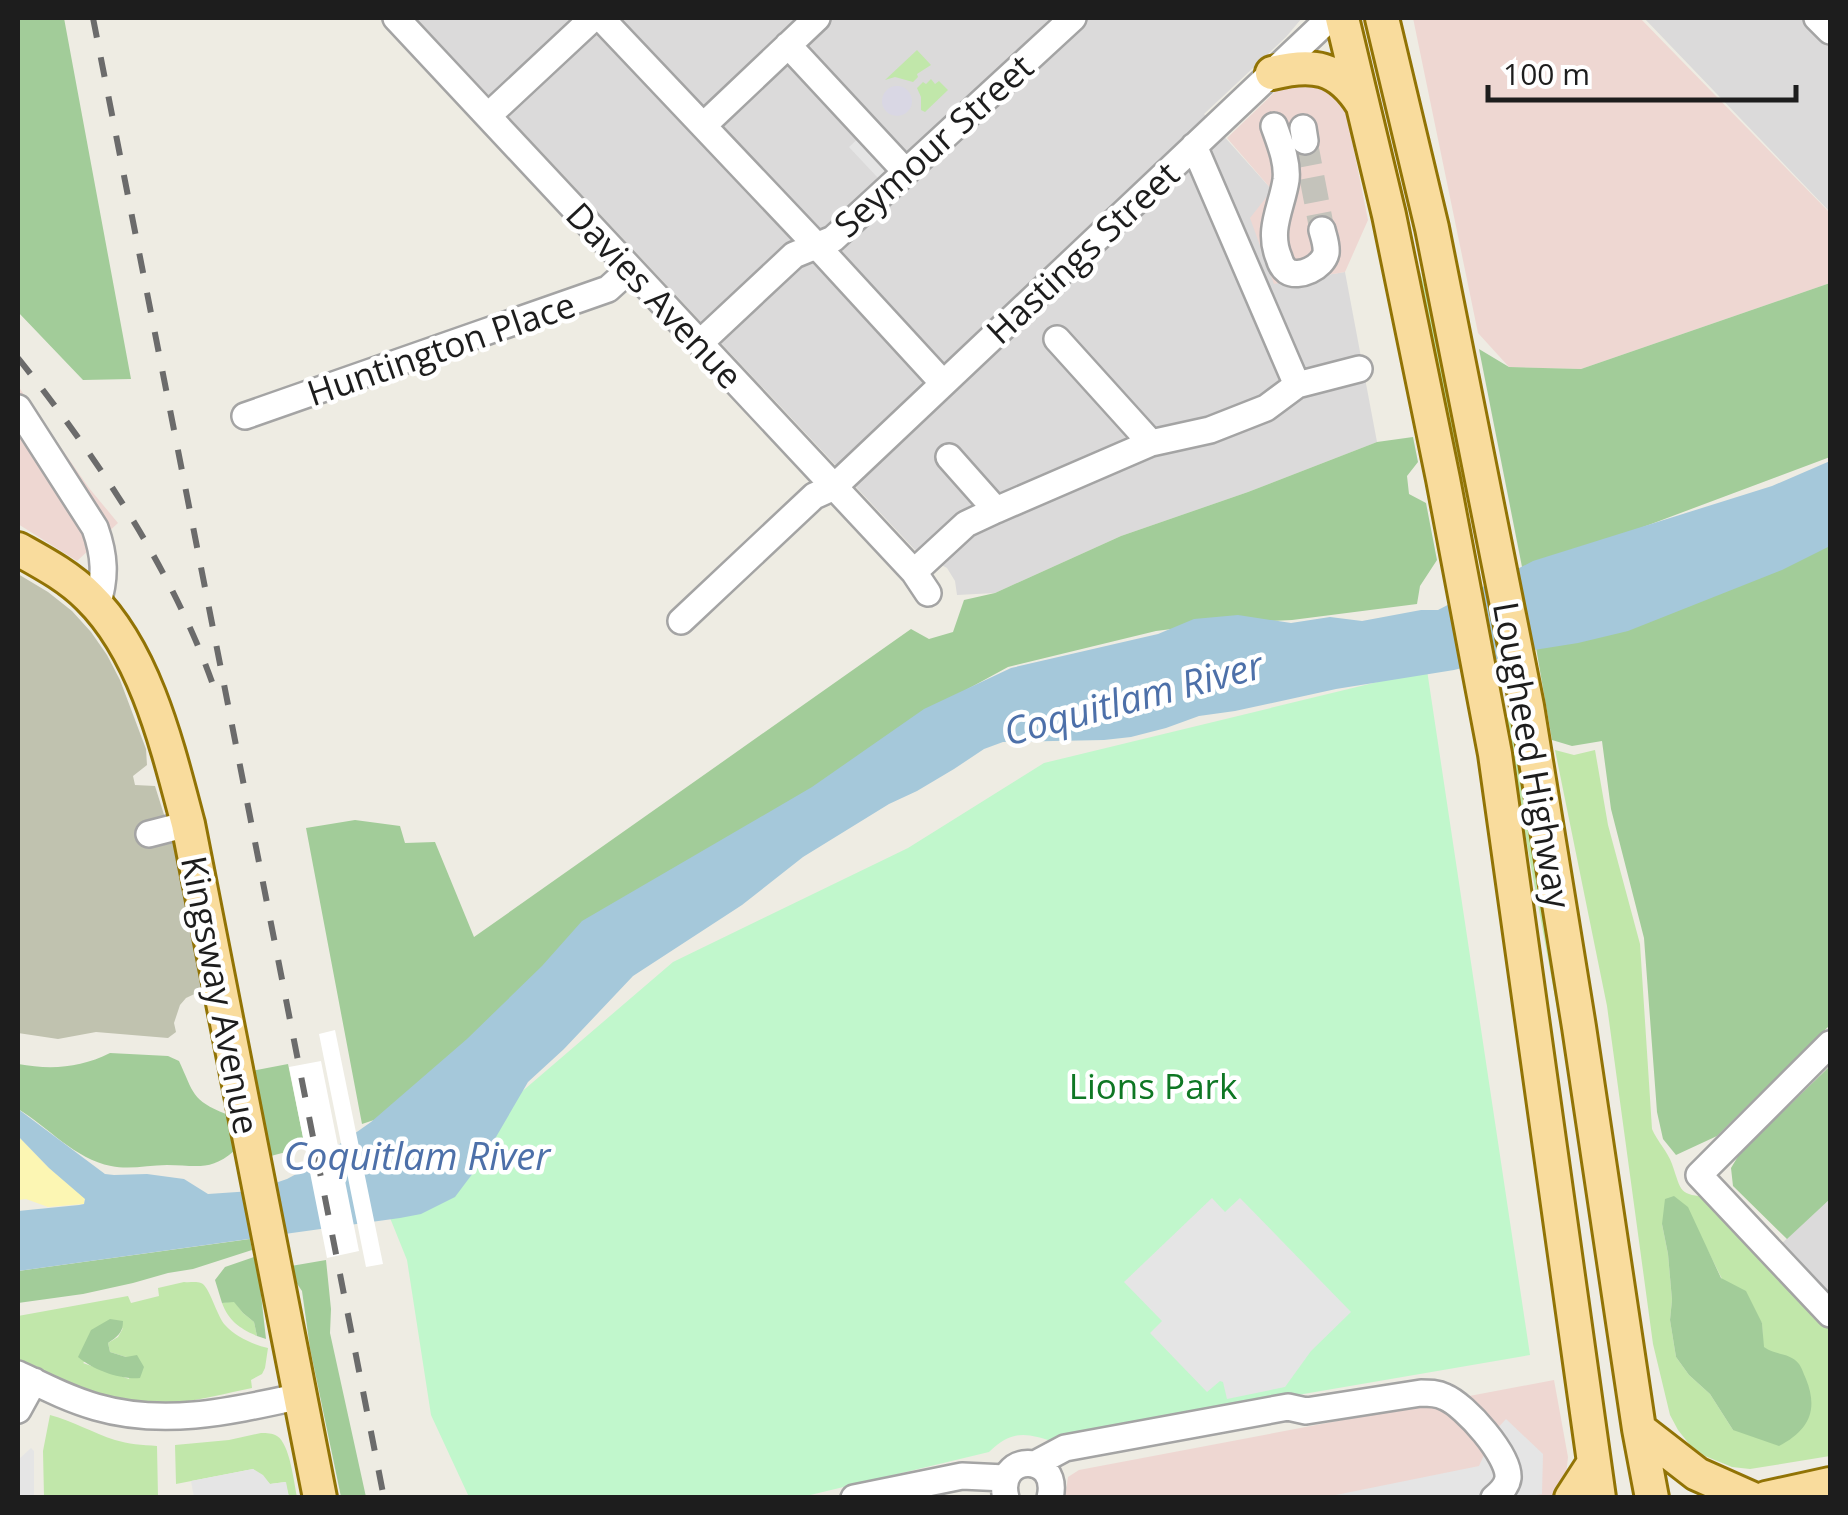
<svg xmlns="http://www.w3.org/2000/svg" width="1848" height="1515" font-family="'Open Sans',sans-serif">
<rect width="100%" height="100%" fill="#eeece3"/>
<path fill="#dbdada" d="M416 18H1302L1286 37 1204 114 1272 190 1274 283 1345 272 1377 442 1248 492 1121 536 995 593 957 595 955 581 947 568 916 551Z
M1644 18H1830V212Z
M1830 1199V1343L1755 1268Z"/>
<path fill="#eed7d2" d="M1413 18H1640L1830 213V283L1581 369 1509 367 1478 333Z
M1323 81 1344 105 1346 111 1368 220 1345 272 1274 284 1250 218 1272 190 1227 138 1281 86Z
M18 386 89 488 118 523 77 561 18 524Z
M1554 1380 1568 1457 1566 1475 1557 1497 1065 1498 1068 1477 1079 1470Z"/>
<path fill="#c0c2af" d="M18 574 48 592 72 611 91 632 107 655 120 680 146 749 147 765 133 776 135 785 155 786 177 856 203 990 186 998 180 1005 174 1023 176 1032 168 1038 96 1032 58 1039 18 1033Z"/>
<path fill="#c1e7aa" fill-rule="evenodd" d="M917 50 931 65 917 74 918 77 913 82 895 77 885 80Z
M931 79 935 84 939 81 948 90 925 112 921 110V97L917 88 923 82 926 84Z
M1414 272H1420L1434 317 1465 460 1451 462Z
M1515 716 1574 1083 1571 1084 1515 779 1501 718Z
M1555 750 1574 755 1595 750 1608 825 1640 944 1652 1129C1657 1141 1668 1152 1672 1164 1682 1192 1678 1195 1710 1197L1830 1325V1456L1750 1469 1732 1467 1705 1456 1690 1445 1678 1430 1670 1415 1653 1344 1607 1006ZM1662 1224 1696 1227 1722 1279 1762 1323 1763 1347 1774 1355 1733 1430 1710 1394 1689 1375 1676 1357 1670 1320 1672 1300 1668 1254Z
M184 1282C190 1283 195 1281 201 1283 209 1285 217 1317 225 1325 236 1337 252 1344 268 1348L265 1368 262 1374 251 1380 252 1388C227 1393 201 1400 175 1403 120 1409 66 1381 18 1359V1316L128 1296 131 1303 159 1296 158 1288ZM123 1328 118 1337 108 1343 110 1352 126 1357 129 1379 83 1363Z
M234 1301 243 1313 254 1322 257 1336C239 1328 229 1321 222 1303Z
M50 1415C73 1421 93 1433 115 1440 128 1444 142 1445 157 1446L158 1497H44L43 1451Z
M261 1433C267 1433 272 1433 277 1436 290 1444 294 1483 297 1497H289L285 1482 270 1484 253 1469 176 1484 175 1445 229 1440Z"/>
<path fill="#a2cc99" d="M18 18H64L131 379 83 380 18 312Z
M1830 283V457L1523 572 1479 349 1509 367 1581 369Z
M1413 437 1418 462 1407 476 1409 494 1426 503 1437 560 1420 586 1417 604 1292 620 1219 623 1156 631 1008 667 909 721 389 1115 362 1124 306 828 355 820 400 826 405 843 435 842 474 937 911 629 929 639 953 632 964 600 995 593 1121 536 1248 492 1377 442Z
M1830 533V1025L1717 1136 1676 1155 1663 1139 1657 1112 1644 938 1611 809 1602 741 1572 746 1552 740 1535 642Z
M110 1053 168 1056 179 1061C194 1093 191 1100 226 1114L234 1151C210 1172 195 1165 167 1165 148 1165 130 1170 111 1166 75 1159 48 1127 18 1109V1064C51 1070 80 1068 110 1053Z
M288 1064 305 1147 267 1157 251 1071Z
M1830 1066V1199L1787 1239 1733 1186 1731 1168 1740 1153Z
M1674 1196 1688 1207 1721 1278 1746 1291 1762 1323 1764 1347C1776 1356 1790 1352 1799 1364 1801 1366 1805 1377 1806 1379 1819 1411 1808 1431 1779 1446L1733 1430 1710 1394 1689 1375 1676 1357 1670 1320 1672 1300 1668 1254 1662 1224 1665 1199Z
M250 1239 252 1250 193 1269 168 1273 133 1283 83 1294 18 1303V1271Z
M254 1257 260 1286 266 1339 257 1336 254 1322 243 1313 234 1302 222 1303 215 1280 225 1267Z
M326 1260 331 1309 330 1333 366 1497H341L310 1348 302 1291 293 1278 291 1266Z
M110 1319 123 1321C123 1333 117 1337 108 1343L110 1352 126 1357 137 1355 144 1367 140 1378C121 1380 93 1370 78 1357L91 1330Z"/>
<path fill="#fcf6b3" d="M18 1136 49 1168 85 1198 84 1204 48 1207 26 1199 18 1200Z"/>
<path fill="#c1f7cc" d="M1427 670 1530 1355 1065 1435 1055 1442C1026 1433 1013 1429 989 1452L802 1497H469L431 1415 407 1260 386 1208 673 962 908 848 1044 763Z"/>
<path fill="#e5e5e5" d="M862 135 891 166 878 178 849 147Z
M1212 1198 1225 1212 1240 1198 1351 1312 1311 1351 1285 1387 1227 1399 1223 1382 1220 1381 1207 1392 1150 1333 1162 1321 1124 1282Z
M1506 1419 1543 1454 1542 1494 1525 1497 1321 1498 1479 1466 1495 1431Z
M31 1448 34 1451V1497H19L18 1460Z
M253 1469 263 1475 270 1484 286 1482 289 1497H194L191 1481Z"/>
<path fill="#d9d7e4" d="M882 101a15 15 0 1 1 30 0a15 15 0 1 1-30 0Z"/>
<path fill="#a5c8da" d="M1830 461V546L1782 570 1628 631 1578 643 1534 650 1454 670 1336 689 1235 711 1199 716 1166 728 1131 737 1104 740 1003 742 984 749 954 769 917 791 889 804 803 857 742 905 633 976 564 1049 528 1082 482 1161 455 1197 421 1214 400 1218 18 1271V1211L79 1205 84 1204 85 1199 49 1168 18 1136V1109L105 1174 114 1175 147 1174 184 1179 208 1194 252 1191 287 1179 300 1172 371 1122 467 1039 542 966 582 921 812 787 924 709 1011 668 1158 634 1194 619 1238 615 1291 623 1330 617 1362 621 1421 610H1438L1533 561 1772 486Z"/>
<path fill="#fff" d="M335 1030 383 1264 366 1267 319 1034Z
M321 1061 359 1251 327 1258 289 1067Z"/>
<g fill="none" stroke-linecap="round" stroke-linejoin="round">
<path stroke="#c4c3bb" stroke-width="25" stroke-dasharray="25 12" stroke-linecap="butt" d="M1305 141 1322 230"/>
<defs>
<path id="minor" d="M396 18 914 572 928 593
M601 18 817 246 943 383
M1817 18 1830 31
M788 45 906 172
M488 116 593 18
M704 125 817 18
M1274 126C1280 143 1288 162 1286 180 1282 207 1267 230 1279 258 1280 262 1283 268 1287 271 1299 279 1323 267 1326 253 1327 245 1324 238 1322 230
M1303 128 1305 141
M1194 146 1297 385
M1057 339 1151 443
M700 343 794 255 833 239 1073 18
M18 408 95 528C105 556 106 577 97 606
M245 416 608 289 630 269
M949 457 996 510
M914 572 966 524 996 510 1151 443 1210 430 1266 408 1297 385 1359 369
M681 621 814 496 834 487 1330 18
M149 834 188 824
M1830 1044 1699 1175 1830 1314
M18 1374C43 1386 68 1399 96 1407 165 1427 232 1411 301 1396
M18 1410 34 1381
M1035 1464 1065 1448 1288 1407 1306 1411 1421 1393C1429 1393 1437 1393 1445 1397 1465 1405 1510 1456 1508 1478 1507 1486 1500 1493 1494 1498
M854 1498 962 1476 1005 1478
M1006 1498C994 1453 1061 1451 1050 1498"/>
<path id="major" d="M1342 18 1389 215 1443 479 1495 754 1599 1498
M1382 18 1432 228 1527 706 1579 1027 1639 1429 1652 1498
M1272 73C1312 63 1338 66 1362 104
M18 549C43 563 68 576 89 597 146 653 168 749 188 824L320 1498
M1639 1429 1697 1474 1751 1498
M1571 1498 1593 1464
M1766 1498 1830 1484"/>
</defs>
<use href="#minor" stroke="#a4a4a4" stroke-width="30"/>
<use href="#major" stroke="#917305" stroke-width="38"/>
<use href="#minor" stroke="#fff" stroke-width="25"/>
<use href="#major" stroke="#f9dc9d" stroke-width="32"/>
<path stroke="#6b6b6b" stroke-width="6" stroke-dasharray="20 20" stroke-linecap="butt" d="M93 18 384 1498
M18 358C95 455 170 565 212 682"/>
</g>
<g text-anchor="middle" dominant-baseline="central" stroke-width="9" stroke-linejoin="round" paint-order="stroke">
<g font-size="35" fill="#1d1d1d" stroke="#fff">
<text transform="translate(933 145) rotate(-42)">Seymour Street</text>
<text transform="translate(1082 252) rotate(-43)">Hastings Street</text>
<text transform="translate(655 295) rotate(47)">Davies Avenue</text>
<text transform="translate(441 348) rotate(-19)">Huntington Place</text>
<text transform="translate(1533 755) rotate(80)">Lougheed Highway</text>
<text transform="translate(221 995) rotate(79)">Kingsway Avenue</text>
</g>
<g font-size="35" fill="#0f7724" stroke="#fff">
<text x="1153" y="1085">Lions Park</text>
</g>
<g font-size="38" font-style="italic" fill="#4d70a9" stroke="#fff">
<text transform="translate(1133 697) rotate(-15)">Coquitlam River</text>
<text x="417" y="1155">Coquitlam River</text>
</g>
</g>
<rect width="1848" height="1515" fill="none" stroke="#1d1d1d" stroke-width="40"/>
<path d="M1488 85v15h308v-15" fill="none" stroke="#1d1d1d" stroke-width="5"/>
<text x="1503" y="85" font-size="30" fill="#1d1d1d" stroke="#ffffff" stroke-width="8" paint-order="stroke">100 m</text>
</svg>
